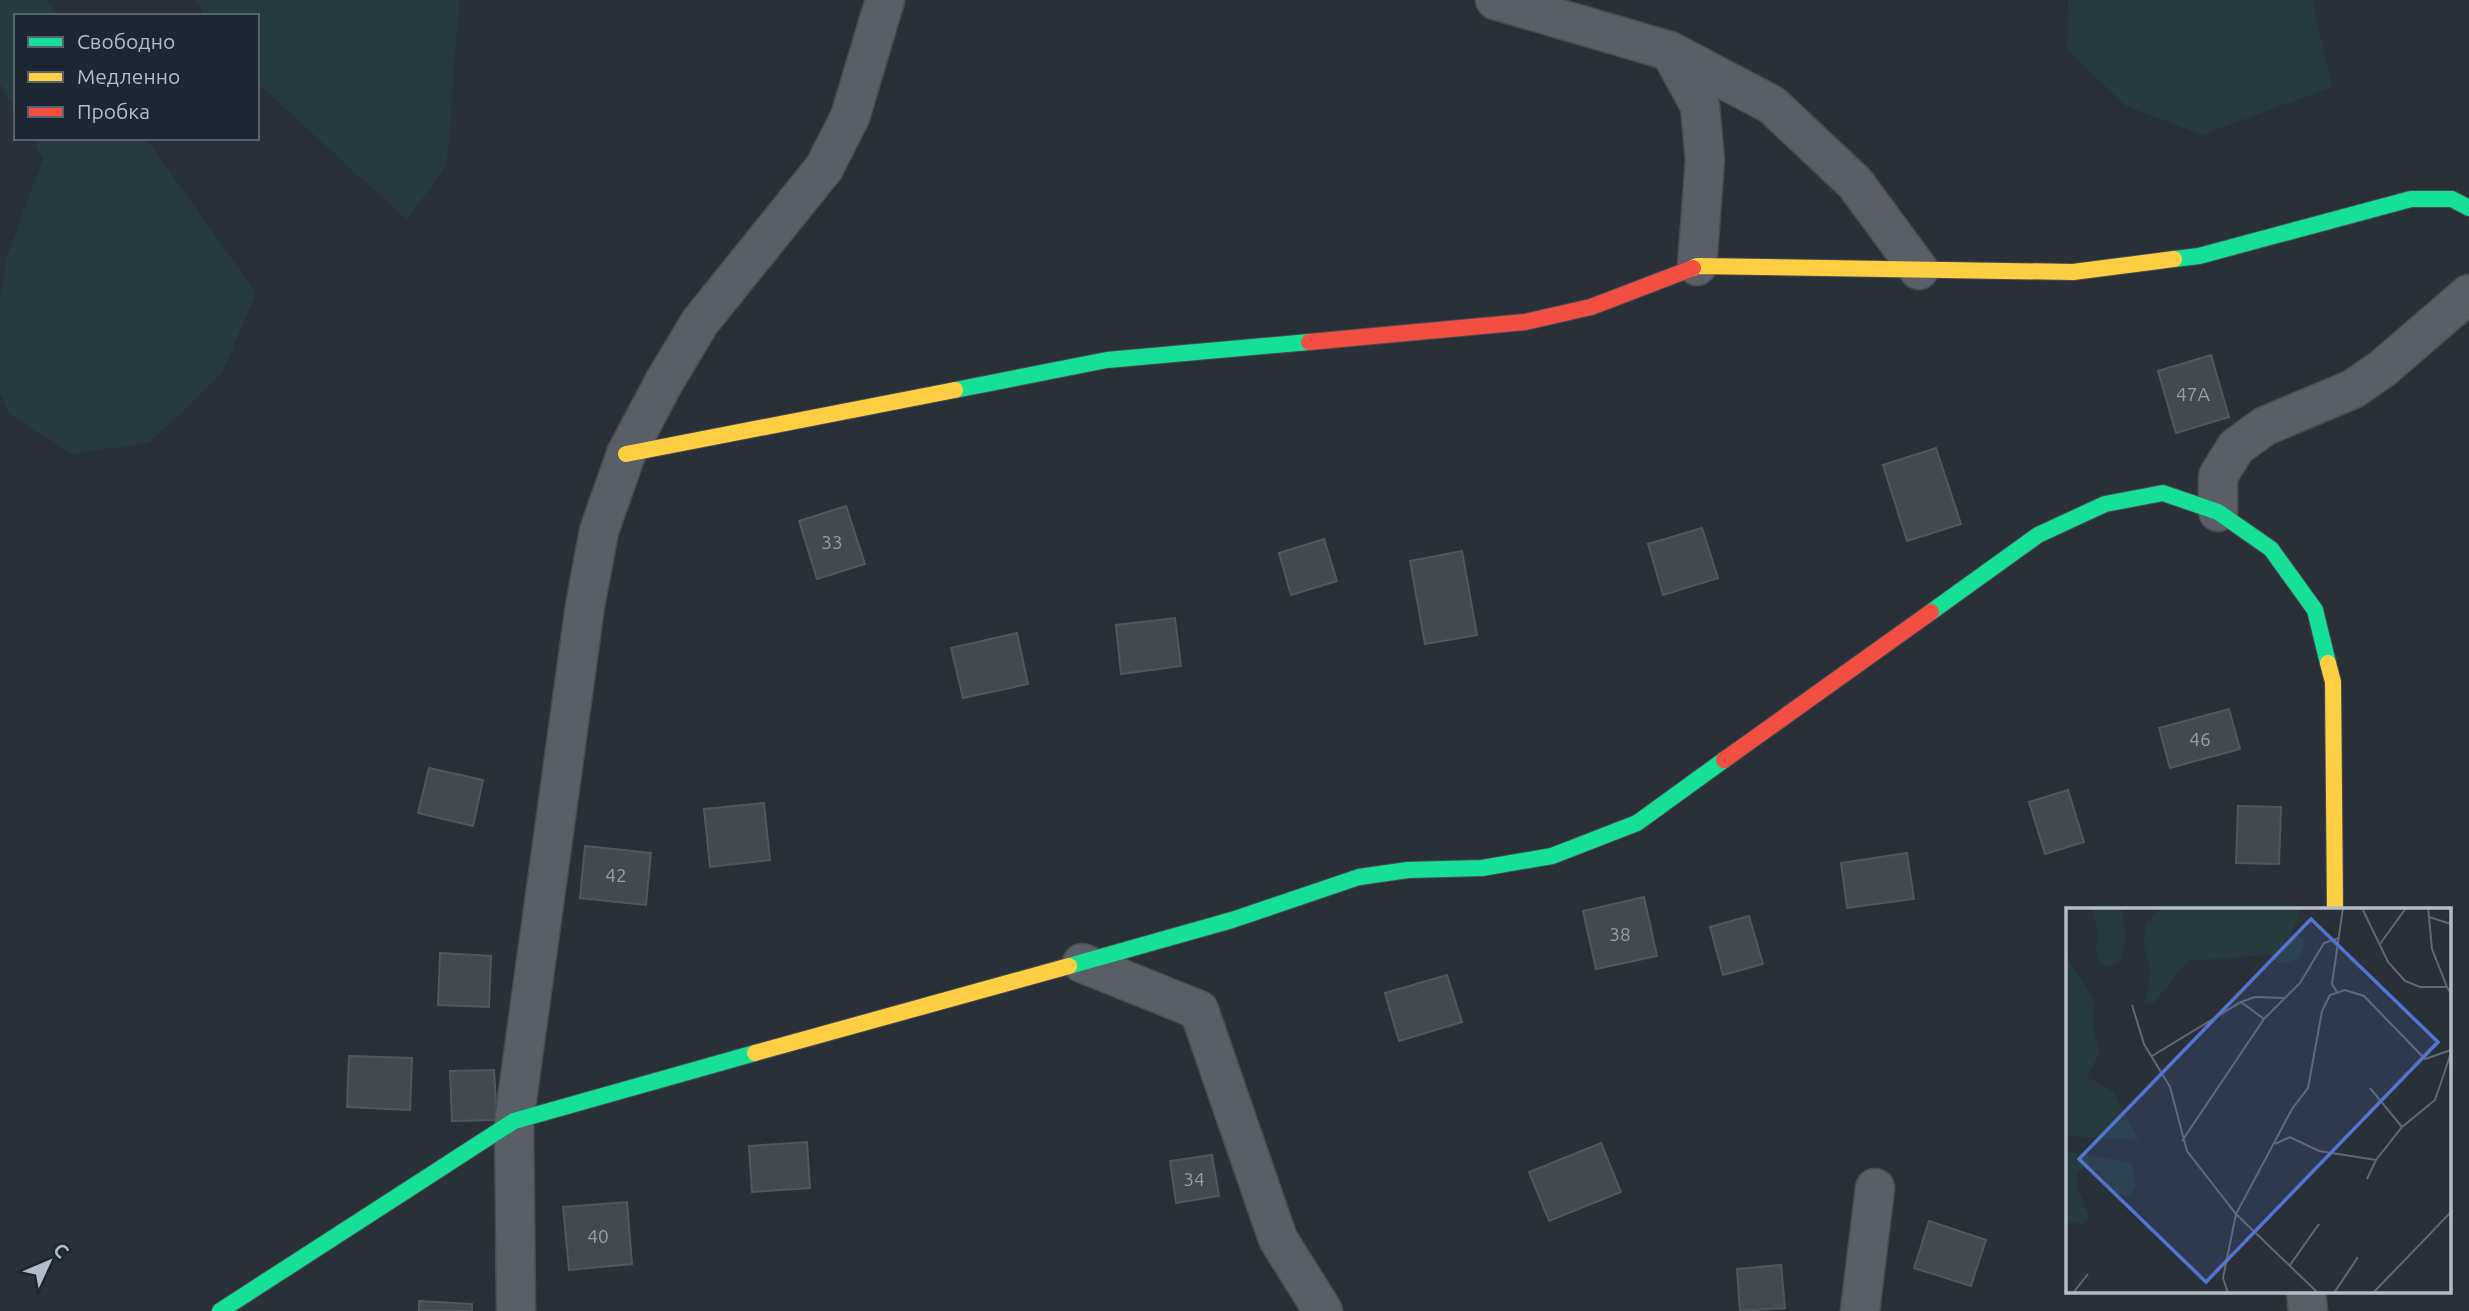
<svg xmlns="http://www.w3.org/2000/svg" width="2469" height="1311" font-family="Ubuntu,sans-serif">
<rect width="100%" height="100%" fill="#2a3038"/>
<path fill="#273a3e" d="M0 0H48L59 16H16V111L0 84Z
M195 0H459L447 164 407 220 257 83V16H206Z
M2068 0H2312L2332 87 2202 135 2126 106 2067 50Z
M32 138H146L256 293 222 373 149 443 71 454 9 414 0 393V299L6 259 43 159Z"/>
<path fill="#444950" stroke="#52575f" stroke-width="2" d="M2211 355 2229 417 2176 433 2158 371Z
M1936 448 1961 524 1907 541 1883 465Z
M846 506 865 564 817 579 799 521Z
M1702 528 1718 578 1663 595 1648 544Z
M1324 539 1337 581 1291 595 1279 553Z
M1462 551 1477 635 1425 644 1410 561Z
M1175 618 1181 666 1121 674 1116 625Z
M1017 633 1028 684 963 698 951 648Z
M2229 709 2240 749 2170 768 2159 728Z
M429 768 483 780 473 826 418 813Z
M2068 790 2084 842 2045 854 2029 802Z
M764 803 770 860 710 867 704 809Z
M2238 806 2281 807 2279 864 2236 863Z
M585 846 651 853 646 905 580 898Z
M1907 853 1914 899 1847 908 1841 863Z
M1644 897 1657 956 1596 969 1583 911Z
M1749 916 1763 964 1723 975 1710 927Z
M440 953 491 956 489 1007 438 1005Z
M1447 975 1462 1022 1399 1041 1385 993Z
M349 1056 412 1058 410 1110 347 1107Z
M494 1070 497 1120 452 1121 450 1071Z
M807 1142 810 1188 752 1192 749 1146Z
M1601 1143 1621 1192 1549 1221 1529 1172Z
M1212 1155 1219 1196 1176 1203 1170 1161Z
M627 1202 632 1264 569 1270 563 1207Z
M1929 1221 1986 1240 1971 1286 1914 1268Z
M1781 1265 1785 1308 1740 1311 1737 1269Z
M419 1301 472 1304V1311H419Z"/>
<g fill="none" stroke-linecap="round" stroke-linejoin="round">
<defs>
<path id="street" d="M1495 0 1670 51 1772 105 1855 183 1919 270
M1670 51 1700 106 1705 160 1697 266
M2218 512V476L2236 447 2265 426 2353 389 2382 369 2469 294
M1082 963 1199 1010 1278 1239 1323 1311
M2306 1292 2308 1311
M516 1311 514 1121 585 606 599 531 626 454 664 382 700 322 824 168 850 117 885 0
M1860 1311 1875 1188"/>
<path id="fast" d="M2174 259 2199 256 2411 199H2452L2469 208
M955 390 1107 360 1309 342
M1931 612 2038 535 2105 504 2163 493 2218 512 2271 549 2315 610 2328 663
M1069 966 1232 920 1359 877 1408 870 1482 868 1552 856 1637 823 1724 760
M220 1311 514 1121 755 1053"/>
<path id="slow" d="M1693 268 1697 266 2073 272 2174 259
M626 454 955 390
M2328 663 2333 682 2335 910
M755 1053 1069 966"/>
<path id="jam" d="M1309 342 1525 322 1591 307 1693 268
M1724 760 1931 612"/>
</defs>
<use href="#street" stroke="#484c53" stroke-width="41"/>
<use href="#fast" stroke="#484c53" stroke-width="18"/>
<use href="#slow" stroke="#484c53" stroke-width="18"/>
<use href="#jam" stroke="#484c53" stroke-width="18"/>
<use href="#street" stroke="#5a5e66" stroke-width="38"/>
<use href="#fast" stroke="#16e098" stroke-width="16"/>
<use href="#slow" stroke="#ffcf43" stroke-width="16"/>
<use href="#jam" stroke="#f24e42" stroke-width="16"/>
</g>
<g text-anchor="middle" dominant-baseline="central" stroke-width="7" stroke-linejoin="round" paint-order="stroke">
<g font-size="19" fill="#989fab">
<text x="2193" y="394">47А</text>
<text x="832" y="542">33</text>
<text x="2200" y="739">46</text>
<text x="616" y="875">42</text>
<text x="1620" y="934">38</text>
<text x="1194" y="1179">34</text>
<text x="598" y="1236">40</text>
</g>
</g>
<g transform="translate(2066 908)">
<rect width="385" height="385" fill="#2a3038"/>
<path d="M26 0H56L60 33 53 55 43 58 34 57 30 43 32 26ZM102 0H235L226 24 240 33 233 50 223 54 212 55 203 47 122 53 87 96 78 97 85 65 78 39 79 17 91 3ZM0 37 3 53 29 94 27 116 33 146 21 169 47 184 73 232 0 228ZM0 244 66 254 70 278 64 287H48L33 262 21 259 12 264 11 278 23 309 17 316 1 313Z" fill="#273a3e"/>
<path fill="none" stroke="#616872" stroke-width="2" d="M296 0 322 54 339 73 354 79H381L385 86M362 0 363 9 385 16M363 9 366 41 381 79M314 36 340 0M271 84 266 76 277 0M175 94 198 111M66 97 78 136 104 179 121 243 170 306 252 385M86 148 175 94 189 89 219 90M304 180 336 219M116 233 198 111 234 75 258 35 273 30M209 236 224 229 253 243 310 252 336 219 369 192 385 145M301 271 310 252M224 357 253 316M7 385 22 366M162 385 157 370 170 306 226 201 242 180 256 103 264 87 279 82 298 88 359 151 385 142M268 385 292 349M307 385 385 304"/>
<path fill="#5274d3" fill-opacity="0.15" stroke="#5274d3" stroke-width="3.5" d="M245 11 372 134 140 374 13 251Z"/>
<rect width="385" height="385" fill="none" stroke="#b4bcc9" stroke-width="3.5"/>
</g>
<rect x="14" y="14" width="245" height="126" fill="#1d2633" stroke="#59626f" stroke-width="2"/>
<rect x="28" y="37" width="35" height="10" fill="#16e098" stroke="#59626f" stroke-width="2"/>
<text x="77" y="49" font-size="21" fill="#b4bcc9">Свободно</text>
<rect x="28" y="72" width="35" height="10" fill="#ffcf43" stroke="#59626f" stroke-width="2"/>
<text x="77" y="84" font-size="21" fill="#b4bcc9">Медленно</text>
<rect x="28" y="107" width="35" height="10" fill="#f24e42" stroke="#59626f" stroke-width="2"/>
<text x="77" y="119" font-size="21" fill="#b4bcc9">Пробка</text>
<g transform="translate(49 1262) rotate(46)" stroke="#1d2633" stroke-width="5" paint-order="stroke">
<path d="M0-5L12 26L0 18L-12 26Z" fill="#b4bcc9"/>
<text y="-10" font-size="19" font-weight="bold" text-anchor="middle" fill="#b4bcc9">С</text>
</g>
</svg>
